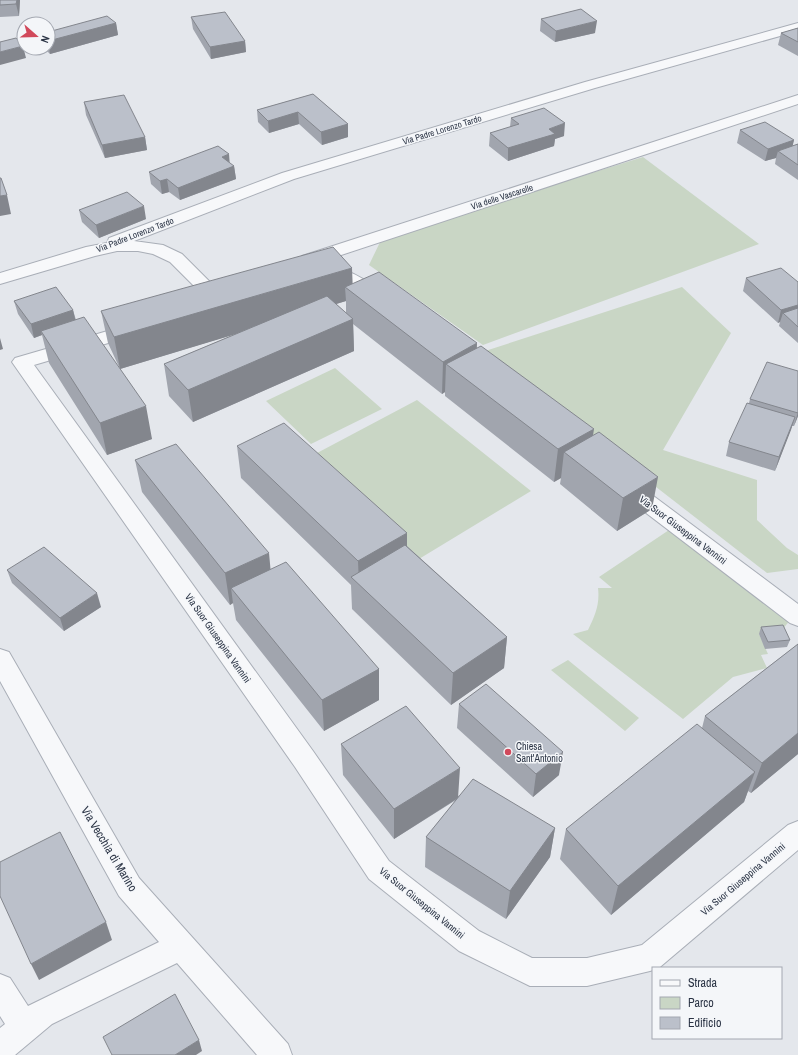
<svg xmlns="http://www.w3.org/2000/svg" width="798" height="1055" font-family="'Archivo Narrow',sans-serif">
<rect width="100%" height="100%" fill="#e4e7ec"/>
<path fill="#c9d6c5" d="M643 157 759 244 483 345 369 265 382 238Z
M682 287 731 333 663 450 757 480V520L787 548 798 555V569L767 573 482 352Z
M335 368 382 409 311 444 266 401Z
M417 400 531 491 414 562 302 461Z
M672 528 792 618 781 631 759 634 768 654 761 655 767 668 733 677 683 719 573 634 588 630C595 616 600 604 598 588H612L599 577Z
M568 660 639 718 625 731 551 670Z"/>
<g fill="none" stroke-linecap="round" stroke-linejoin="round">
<defs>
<path id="minor" d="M798 23V31L595 88 294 179 134 241 163 245 182 254 212 284 215 288 219 307C215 314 208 314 201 312L198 308 200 304 197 289 170 262 153 254 138 251H117L95 256 0 284V273L86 247 107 243 109 238 282 173 585 82Z
M798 95V104L314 264 308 265 302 264 299 260 302 256Z
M332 267C355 271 370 283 387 297L390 301 387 305 381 306 375 305 341 280 332 278 318 277 315 273 318 269Z
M135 323 142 325 144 329 142 333 34 365 313 751 389 861 479 931 532 958H587L642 945 788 825 798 821V850L660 967 653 968V970L650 971 587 986H530L459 951 369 879 295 767 12 362 15 358Z
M628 481 636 483 798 604V626L790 623 620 493 617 488 620 483Z
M0 649 9 652 139 878 288 1044 292 1055H257L177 963 52 1024 15 1055H0V1028L5 1024 0 1016V974L10 978 28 1006 159 942 119 896 0 681Z"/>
</defs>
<use href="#minor" stroke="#a9aeb7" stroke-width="2"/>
<use href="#minor" fill="#f7f8fa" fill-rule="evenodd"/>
</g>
<path fill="#a1a5ae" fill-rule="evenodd" d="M0 0H20L19 16 0 17Z
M191 17 245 41 246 52 211 59 193 29Z
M541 19 595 33 555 42 540 31Z
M116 23 118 35 50 54 44 48H48V32Z
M798 28V56L778 45 781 33Z
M313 94 348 124V137L322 145 299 124 269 133 258 122 257 110Z
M84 102 145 137 147 150 105 158 86 115Z
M511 118 564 136 555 139 554 146 508 161 489 146 490 133 510 127Z
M740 130 794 140 792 146 798 144V180L775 164 776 158 765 161 737 143Z
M229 163 234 166 236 179 180 200 169 192 162 194 151 184 149 172Z
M79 210 146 219 99 238 82 222Z
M352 268V284L477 348 593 436 652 509 617 531 560 484 561 478 554 482 445 396V392L442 394 353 324 354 351 193 422 169 396 164 364 238 333 120 369 108 343 101 311ZM346 301V313L336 304Z
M746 278 798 282V343L779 326 780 322 778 323 743 291Z
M14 301 73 310 76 320 152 439 107 455 49 363 42 335 34 338 18 314Z
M798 371V416L794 426H792L775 471 726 456 729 442 749 403 750 399Z
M237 446 407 546 507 637 504 668 451 705 352 609 351 585 241 478Z
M135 460 270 570 379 669V700L324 731 236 620 233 603 230 605 142 492Z
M7 570 101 607 64 631 12 583Z
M761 627 790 640 787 647 765 649 759 634Z
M798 644V754L751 793 748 791 744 802 611 915 560 859 566 829 702 728 705 716Z
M459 704 559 775 533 797 457 728Z
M341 744 459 796 555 828 550 857 506 919 425 867 426 837 456 800 394 839 343 775Z"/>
<path fill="#83868d" d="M17 0H20L19 16 16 4Z
M597 21 595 33 555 42 556 31Z
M116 23 118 35 50 54 48 41Z
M245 41 246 52 211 59 210 47Z
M23 46 26 58 0 65V52Z
M298 112 299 124 269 133 268 121Z
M565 123 564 136 555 139 554 146 508 161V148L549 129Z
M348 124V137L322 145 321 132Z
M145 137 147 150 105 158 102 145Z
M794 140 791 153 778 151 776 158 765 161 768 149Z
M229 154 230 167 222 157Z
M234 166 236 179 180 200 178 188Z
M167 179 169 192 162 194 160 181Z
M7 195 11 214 0 216V196Z
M144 206 146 219 99 238 96 225Z
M352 268 353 293 345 287 346 301 120 369 114 337Z
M798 305V317L783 313 780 322 778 323 781 310Z
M73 310 76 323 41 331 42 335 34 338 31 324Z
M353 319 354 351 193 422 188 390Z
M0 338 3 349 0 350Z
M477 343 476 375 446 364 445 392 442 394 443 362Z
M146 406 152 439 107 455 100 423Z
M798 412V416L794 426Z
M795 417 791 430 775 471 779 457Z
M594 429 589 461 564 452 561 478 554 482 558 449Z
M658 477 652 509 617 531 623 498Z
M407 533V565L359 585 358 561Z
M269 553 272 585 231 588 233 603 230 605 225 573Z
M97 593 101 607 64 631 60 618Z
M507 637 504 668 451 705 453 673Z
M379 669V700L324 731 322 700Z
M798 733V754L751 793 762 763Z
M563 752 559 775 533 797 536 774Z
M460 768 458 798 394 839V809Z
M755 772 744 802 611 915 618 886Z
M555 828 550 857 506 919 510 891Z
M106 922 112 940 39 980 31 964Z
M199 1040 202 1051 196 1055H175Z"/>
<path fill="#bbc0ca" stroke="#83868d" d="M0 0H17L16 4 0 5Z
M581 9 597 21 556 31 541 19Z
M225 12 245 41 210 47 191 17Z
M107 16 116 23 48 41V32Z
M798 28V42L781 33Z
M16 38 23 46 0 52V42Z
M313 94 348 124 321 132 298 112 268 121 257 110Z
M124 95 145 137 102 145 84 102Z
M544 108 565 123 549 129 555 134 508 148 490 133 519 124 511 118Z
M765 122 794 140 768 149 740 130Z
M798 144V165L778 151Z
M218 146 229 154 222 157 234 166 178 188 167 179 160 181 149 172Z
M0 178H1L7 195 0 196Z
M127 192 144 206 96 225 79 210Z
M333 247 352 268 114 337 101 311Z
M781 268 798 282V305L781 310 746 278Z
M379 272 477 343 443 362 345 287Z
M56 287 73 310 31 324 14 301Z
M327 296 353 319 188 390 164 364Z
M798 308V327L783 313Z
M84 317 146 406 100 423 41 331Z
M481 346 594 429 558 449 446 364Z
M767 362 798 371V413L750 399Z
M747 403 795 417 779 457 729 442Z
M284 423 407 533 358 561 237 446Z
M599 432 658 477 623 498 564 452Z
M176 444 269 553 225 573 135 460Z
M405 545 507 637 453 673 351 577Z
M44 547 97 593 60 618 7 570Z
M286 562 379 669 322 700 231 588Z
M783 625 790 640 768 642 761 627Z
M798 644V733L762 763 705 716Z
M486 684 563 752 536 774 459 704Z
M406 706 460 768 394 809 341 744Z
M697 724 755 772 618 886 566 829Z
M473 779 555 828 510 891 426 837Z
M60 832 106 922 31 964 0 896V862Z
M175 994 199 1040 175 1055H112L103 1037Z"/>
<circle fill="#d1495b" stroke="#f4f6f9" stroke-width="1.5" cx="508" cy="752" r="4"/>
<g text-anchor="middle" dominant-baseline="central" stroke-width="3" stroke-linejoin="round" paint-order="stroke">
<g font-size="9" fill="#2b3445" stroke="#f4f6f9">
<text transform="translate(442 130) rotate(-17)">Via Padre Lorenzo Tardo</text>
<text transform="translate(502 197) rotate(-18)">Via delle Vascarelle</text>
<text transform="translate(135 235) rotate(-21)">Via Padre Lorenzo Tardo</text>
</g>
<g font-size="10" fill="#2b3445" stroke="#f4f6f9">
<text transform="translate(683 530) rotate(37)">Via Suor Giuseppina Vannini</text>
<text transform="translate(218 638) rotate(55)">Via Suor Giuseppina Vannini</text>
<text transform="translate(743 879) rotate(-40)">Via Suor Giuseppina Vannini</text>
<text transform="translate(422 903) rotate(39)">Via Suor Giuseppina Vannini</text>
</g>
<g font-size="10" fill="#2b3445" stroke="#f4f6f9" text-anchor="start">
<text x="516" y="746">Chiesa<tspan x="516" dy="12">Sant'Antonio</tspan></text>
</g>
<g font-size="12" fill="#2b3445" stroke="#f4f6f9">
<text transform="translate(109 849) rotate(59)">Via Vecchia di Marino</text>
</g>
</g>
<rect x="652" y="967" width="130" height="72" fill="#f4f6f9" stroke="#a4a8b1"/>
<rect x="660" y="980" width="20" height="6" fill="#f7f8fa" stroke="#a4a8b1"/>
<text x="688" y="987" font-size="12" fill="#2b3445">Strada</text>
<rect x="660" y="997" width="20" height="12" fill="#c9d6c5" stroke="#a4a8b1"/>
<text x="688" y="1007" font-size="12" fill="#2b3445">Parco</text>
<rect x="660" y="1017" width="20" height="12" fill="#bbc0ca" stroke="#a4a8b1"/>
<text x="688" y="1027" font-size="12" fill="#2b3445">Edificio</text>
<g transform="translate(36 36) rotate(110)"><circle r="19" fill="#f4f6f9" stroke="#a4a8b1"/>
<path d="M0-3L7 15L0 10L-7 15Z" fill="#d1495b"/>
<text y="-6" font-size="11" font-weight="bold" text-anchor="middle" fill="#2b3445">N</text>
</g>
</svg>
